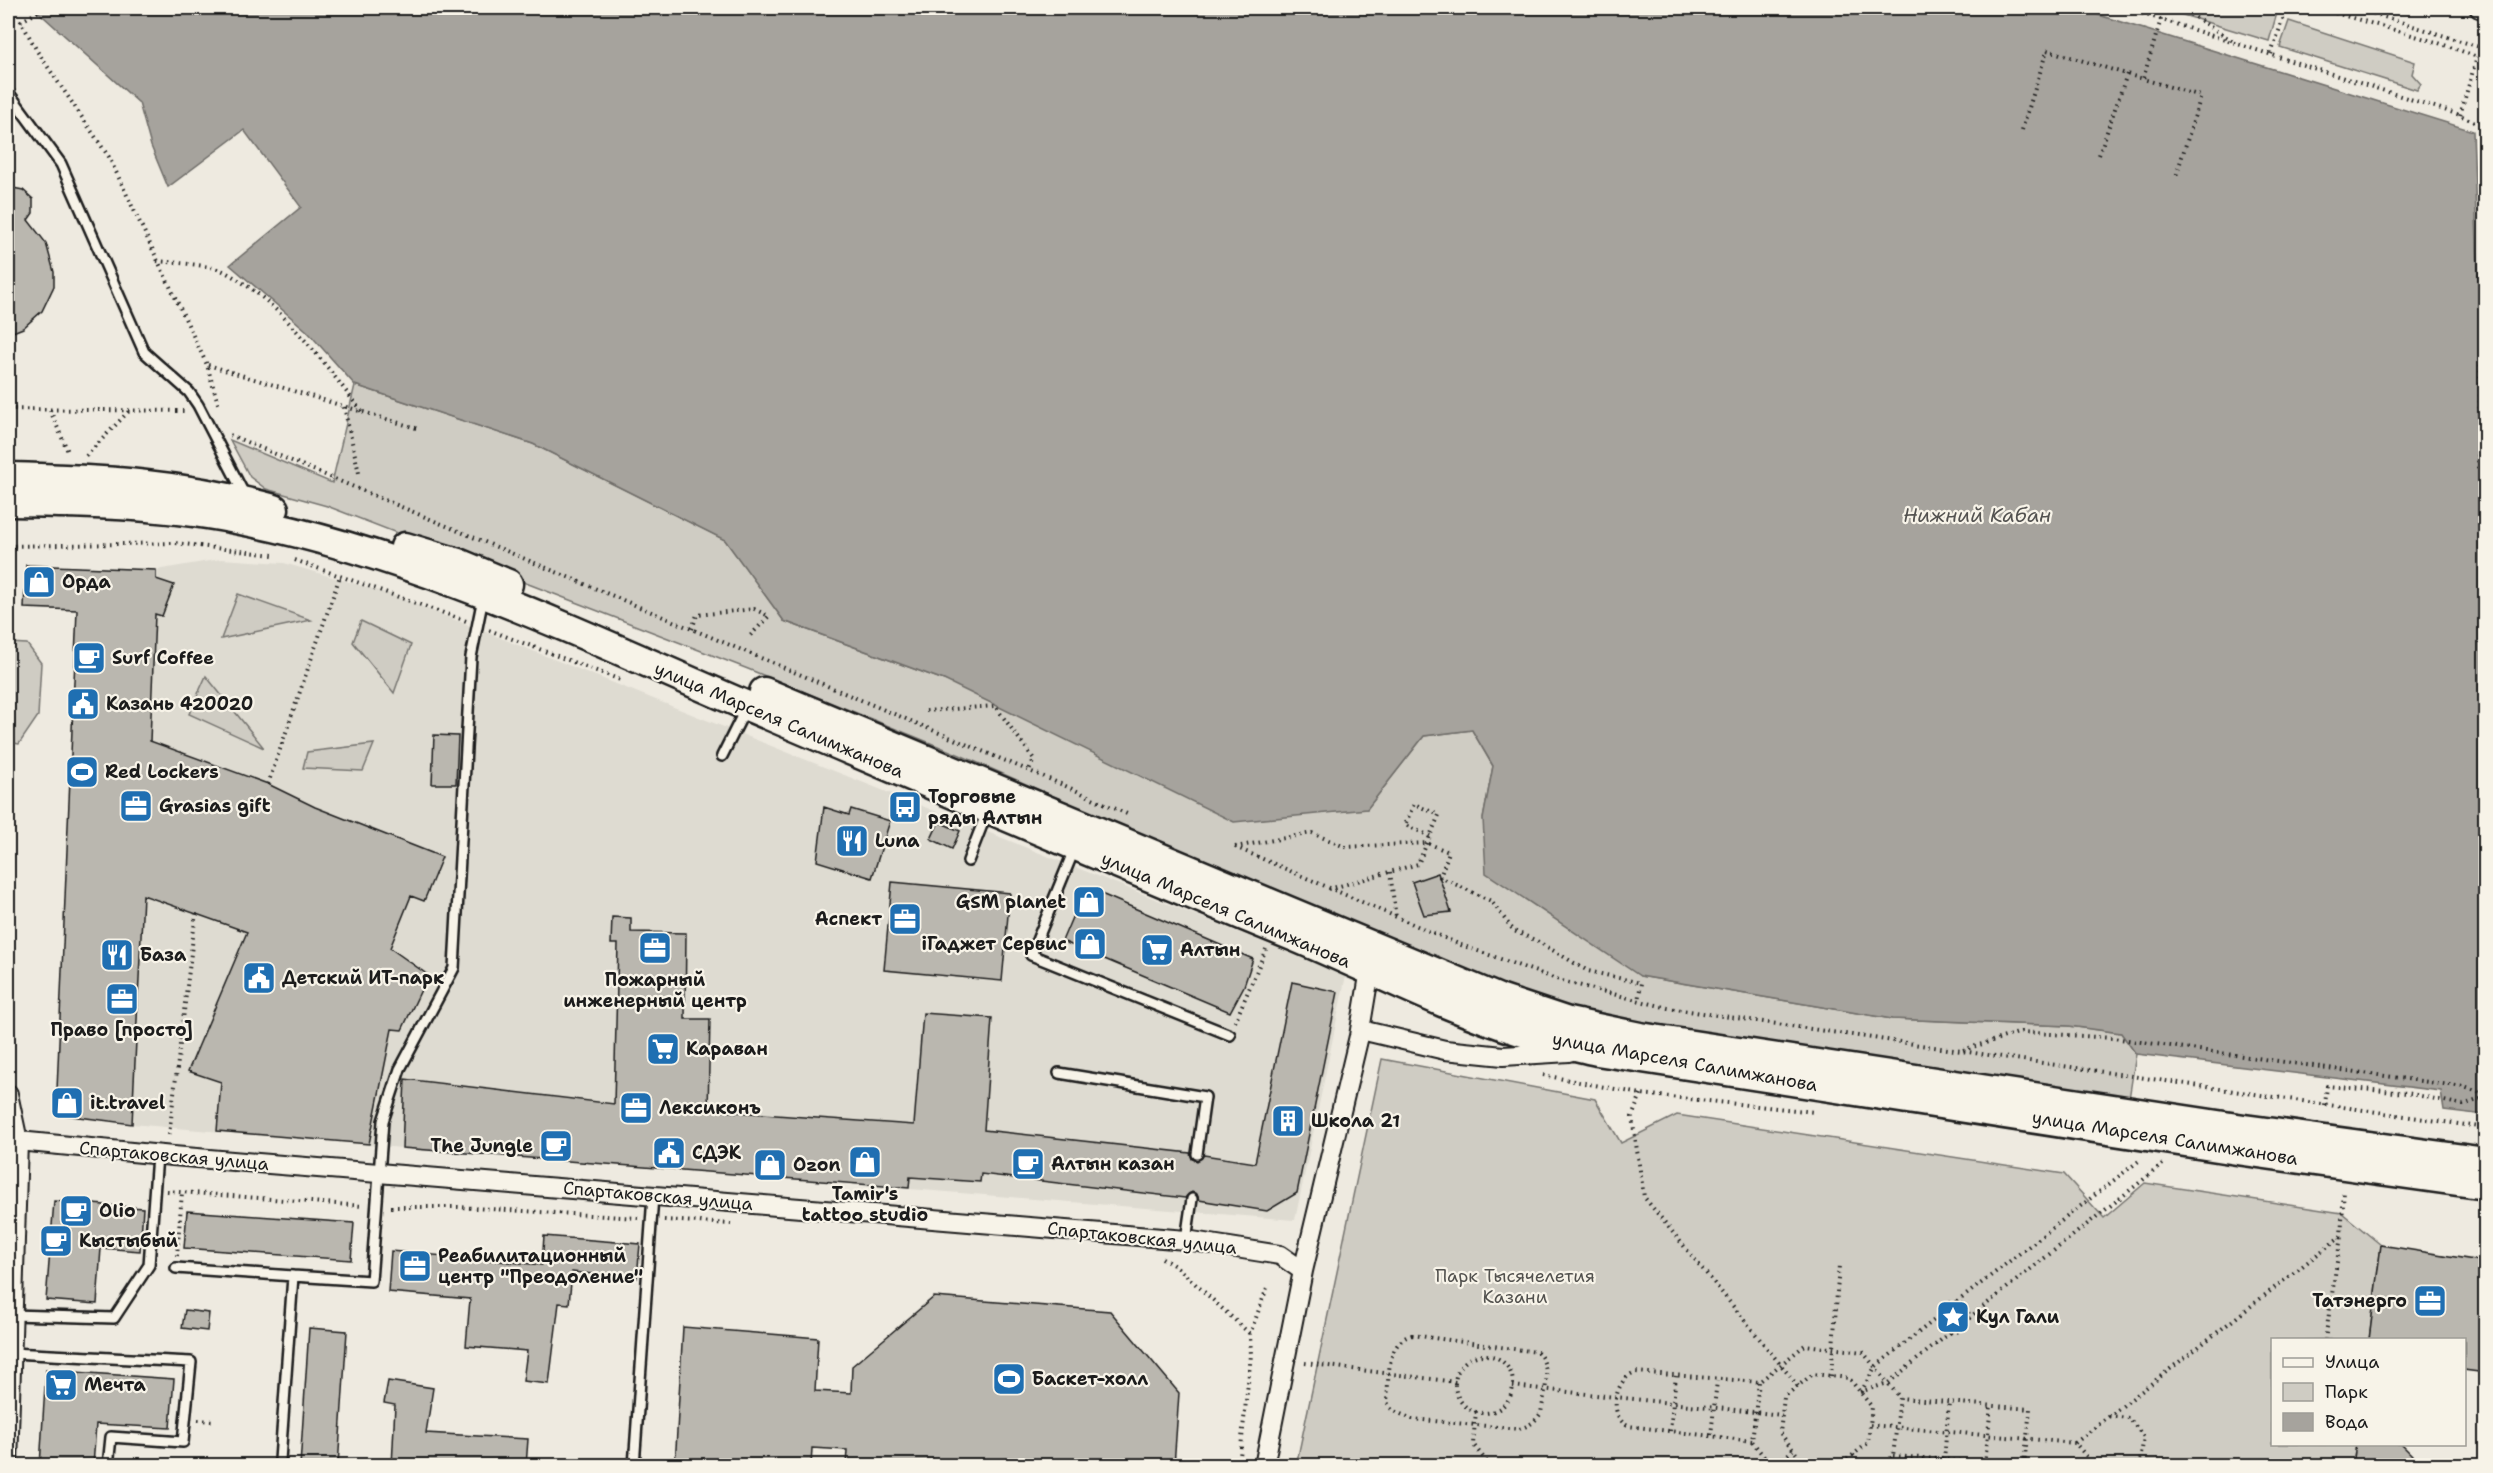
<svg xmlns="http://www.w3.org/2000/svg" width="2493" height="1473" font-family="'Shantell Sans',sans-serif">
<rect width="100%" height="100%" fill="#eeeae0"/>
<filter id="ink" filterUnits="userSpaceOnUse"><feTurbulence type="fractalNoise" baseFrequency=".0167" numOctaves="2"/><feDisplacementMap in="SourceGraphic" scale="12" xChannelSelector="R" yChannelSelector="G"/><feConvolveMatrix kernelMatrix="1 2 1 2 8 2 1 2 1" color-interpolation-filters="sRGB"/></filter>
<g filter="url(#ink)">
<path fill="#dedbd1" d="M221 559 284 563 390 594 1346 975 1295 1220 402 1148 132 1124 56 1114 77 611 24 608 26 565 156 570Z"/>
<path fill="#cfccc3" stroke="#767470" stroke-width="1.5" d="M2160 8H2260L2277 13 2269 41Z
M2289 21 2415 62 2412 74 2421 84 2417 90 2280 47Z
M355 385 533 444 725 540 784 621 944 680 1367 809 1424 736 1472 730 1493 766 1483 819 1640 976 1892 1019 2069 1026 2121 1033 2136 1054 2129 1099 1711 1039 1563 1006 1433 963 960 755 748 669 327 506 266 489 250 477 230 440 332 483Z
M238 594 311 620 221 639Z
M361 621 411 645 394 693 353 642Z
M8 643 27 644 41 663 38 716 19 744 8 742Z
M206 676 264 748 189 714Z
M374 744 363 771 303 768 307 752Z
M1382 1059 1595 1099 1621 1143 1677 1115 2064 1174 2104 1218 2145 1183 2342 1213 2381 1245 2369 1339 2272 1340V1444L2356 1445 2353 1465 1296 1466Z"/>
<path fill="#a6a39d" stroke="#6f6d69" stroke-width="1.5" d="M34 8H2076L2473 131 2481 356H2486L2485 1115 2444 1110 2441 1091 2136 1054 2121 1033 2069 1026 1892 1019 1640 976 1486 873 1483 819 1493 766 1472 730 1424 736 1367 809 1234 822 944 680 784 621 725 540 533 444 355 385 307 331 230 265 301 207 244 130 168 187 151 146 139 103Z"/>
<path fill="#bab7af" stroke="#1c1c1c" stroke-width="1.5" d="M8 187 23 190 33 199V213L28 220 46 243 54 272V286L42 311 23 328 8 334Z
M26 565 156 570V579L174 585 162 616 155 614 150 741 268 784 315 807 442 857 424 901 411 896 390 948 428 975 402 1030 392 1029 369 1144 217 1131 221 1082 188 1071 247 932 143 895 132 1124 56 1114 77 610 24 608Z
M434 735 458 736 456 784H432Z
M824 807 849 815 851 809 890 821 872 878 817 861Z
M939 822 960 831 952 849 931 839Z
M1438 873 1451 912 1424 915 1412 882Z
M892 882 1010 893 1002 981 884 970Z
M1085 887 1253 959 1244 986 1230 1012 1062 941Z
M612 917 631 918V932L686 933 685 1019H710L708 1110 914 1125 923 1013 992 1018 984 1130 1190 1153 1192 1159 1197 1161 1204 1155 1255 1163 1292 982 1338 992 1297 1193 1267 1211 1199 1200 1197 1194 1192 1192 1185 1198 981 1174 980 1182 910 1177 909 1188 402 1148 405 1079 614 1104 618 944H611Z
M54 1201 143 1208 140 1251 101 1248 97 1304 46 1300Z
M187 1211 354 1223 351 1260 184 1248Z
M544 1236 640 1244 637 1278 572 1272 569 1304 559 1303 549 1384 523 1381 527 1351 466 1346 470 1299 388 1292 391 1251 542 1265Z
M2381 1245 2486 1262V1373L2464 1370V1340H2369Z
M934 1297 1110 1311 1179 1393 1174 1466H846L847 1450 812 1448 811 1466H675L683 1327 818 1338 815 1391 851 1393 852 1366Z
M185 1310 209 1313 207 1331 182 1328Z
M309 1328 347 1331 338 1466H300Z
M46 1370 174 1379 170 1428 96 1424 93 1466H40Z
M388 1381 433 1388 426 1433 528 1439 526 1466H392L395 1405 384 1403Z
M2356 1444H2401L2423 1466H2353Z"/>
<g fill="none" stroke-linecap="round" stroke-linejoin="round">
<defs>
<path id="lane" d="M8 92 61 164 144 352 189 392 198 405 244 494
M722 756 746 708
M1074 850 1031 955 1230 1035
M968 861 987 812
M1059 1073 1205 1097 1197 1154
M1186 1240 1192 1199
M176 1268 293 1276
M12 1315 114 1318 149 1265 157 1155
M11 1353 191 1362 183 1442 111 1437 108 1466
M280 1460 293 1276 371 1281 383 1121 400 1069 454 968 471 657 483 598
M634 1466 653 1196"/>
<path id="street" d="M2479 8 2486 10
M1361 1030 1445 1050 1503 1056 1569 1052
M8 1094 18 1141 8 1466
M8 1140 173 1156 1186 1240 1280 1255 1303 1271
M1264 1466 1303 1271 1359 1036 1370 970"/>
<path id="primary" d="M8 477C100 479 184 484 274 509
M8 502C84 503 161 504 236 519 417 554 586 637 754 709 934 786 1114 863 1295 937 1371 969 1444 1007 1523 1032 1547 1040 1572 1045 1597 1051L2237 1150 2486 1185
M405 547 458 563 508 584
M764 692 1499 999 1568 1022 1640 1037 2244 1129 2486 1162"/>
</defs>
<use href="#lane" stroke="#1c1c1c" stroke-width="14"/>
<use href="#street" stroke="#1c1c1c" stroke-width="22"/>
<use href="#primary" stroke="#1c1c1c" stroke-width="33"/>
<path stroke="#1c1c1c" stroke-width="4" stroke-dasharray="1.5 4.5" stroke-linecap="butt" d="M38 8 40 11 21 21 37 51 109 157 207 365 219 407
M2125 8 2460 115 2486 127
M2180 8 2233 41
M2318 8 2436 42 2486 60
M2356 8 2486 49
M2161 19 2143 79 2201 96 2176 176
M2271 54 2287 8
M2460 115 2477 57
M2022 130 2047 50 2143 79
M2099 155 2127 74
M157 261C174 263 210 264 225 272 280 301 324 363 362 412
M2486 305 2481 357 2478 471 2486 477
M208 365 419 429
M344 407 359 473
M8 409 185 411
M50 410 69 454
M230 435 1075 790 1127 814
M86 456 129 411
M8 546 175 543 273 555
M295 560 466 621
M692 629 697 615 754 609 769 616 749 637
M489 630 623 681
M926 711 995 706 1034 759 1029 770
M268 784 340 576
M1235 847 1461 945 1562 981 1668 1008 2486 1128
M1235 847 1312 833 1345 847 1427 843 1449 852 1440 877 1491 901 1514 931 1537 941 1588 971 1641 983 1638 1001
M1390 872 1396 918
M1329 889 1418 864 1439 815 1414 804 1405 825 1430 836
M1235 1022 1266 949
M1963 1050 2021 1032 2113 1038 2464 1087 2486 1095
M1543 1075 1641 1094 1815 1112
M1641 1094 1632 1117 1644 1197 1798 1386
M2325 1105 2327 1086 2407 1093 2463 1105 2486 1097
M169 1135 196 912
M167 1191 363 1206
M391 1207H458L638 1218
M664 1220 731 1224
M177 1256 182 1192
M1162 1258 1178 1268 1250 1334
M1939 1317a15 15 0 1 1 30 0a15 15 0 1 1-30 0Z
M1957 1302 2140 1160
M1969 1318 2163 1164
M1412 1335 1537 1352C1553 1367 1544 1394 1541 1413 1535 1422 1529 1426 1519 1429L1412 1419 1392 1410 1387 1402C1389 1381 1385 1342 1412 1335Z
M2325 1340 2341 1236
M1455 1384a29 29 0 1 1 58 0a29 29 0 1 1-58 0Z
M1305 1363 1456 1382
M1831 1376 1839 1265
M1759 1382 1752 1441 1771 1466
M1513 1386 1782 1415
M1860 1392 1888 1383 1951 1332
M1861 1392 1875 1367 1938 1317
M1476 1411 1473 1444 1490 1466
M2109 1416 2129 1418 2144 1437 2140 1461 2133 1466
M198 1420 214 1421
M1870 1425 2075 1443 2095 1466
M1670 1431 1676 1376
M1711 1435 1717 1381
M1752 1441 1628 1426C1607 1416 1615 1378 1636 1372L1759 1382 1805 1345 1863 1352 1900 1398 1893 1456 1882 1466
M2075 1443 2341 1236 2344 1190
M1853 1455 1862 1466
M1893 1456 2024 1465 2030 1409 1900 1398
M1944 1460 1949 1402
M1985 1463 1991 1405
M1239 1466 1251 1355 1250 1334 1268 1285
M1774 1466 1793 1450
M1834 1466 1803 1462 1780 1433 1784 1397 1813 1374 1849 1378 1872 1407 1868 1443 1839 1466"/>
<use href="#lane" stroke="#f7f3e8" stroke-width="9"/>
<use href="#street" stroke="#f7f3e8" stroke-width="18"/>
<use href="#primary" stroke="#f7f3e8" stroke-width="28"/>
</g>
</g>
<defs>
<symbol id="shop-square" viewBox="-11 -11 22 22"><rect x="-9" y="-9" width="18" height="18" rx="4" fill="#1f6fb2" stroke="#f7f3e8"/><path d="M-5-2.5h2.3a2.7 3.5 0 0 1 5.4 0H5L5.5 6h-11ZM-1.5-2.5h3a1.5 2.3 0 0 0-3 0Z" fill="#fff"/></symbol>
<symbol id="cafe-square" viewBox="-11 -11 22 22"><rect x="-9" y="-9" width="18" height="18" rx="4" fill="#1f6fb2" stroke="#f7f3e8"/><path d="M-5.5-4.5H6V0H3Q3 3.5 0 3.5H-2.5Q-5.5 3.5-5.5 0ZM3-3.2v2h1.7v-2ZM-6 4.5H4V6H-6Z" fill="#fff"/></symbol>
<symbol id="civic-square" viewBox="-11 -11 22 22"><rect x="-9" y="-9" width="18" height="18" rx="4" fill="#1f6fb2" stroke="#f7f3e8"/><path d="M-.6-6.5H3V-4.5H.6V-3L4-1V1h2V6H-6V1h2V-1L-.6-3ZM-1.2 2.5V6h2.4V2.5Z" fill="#fff"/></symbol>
<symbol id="stadium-square" viewBox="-11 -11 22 22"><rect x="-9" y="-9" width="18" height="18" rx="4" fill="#1f6fb2" stroke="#f7f3e8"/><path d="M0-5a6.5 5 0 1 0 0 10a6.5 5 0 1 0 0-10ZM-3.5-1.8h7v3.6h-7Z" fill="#fff"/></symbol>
<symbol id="office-square" viewBox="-11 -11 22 22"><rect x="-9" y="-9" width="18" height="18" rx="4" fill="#1f6fb2" stroke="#f7f3e8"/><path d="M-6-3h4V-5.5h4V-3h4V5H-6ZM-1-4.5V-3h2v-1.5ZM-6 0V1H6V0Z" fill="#fff"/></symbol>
<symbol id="bus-square" viewBox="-11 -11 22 22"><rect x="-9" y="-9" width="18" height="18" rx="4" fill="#1f6fb2" stroke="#f7f3e8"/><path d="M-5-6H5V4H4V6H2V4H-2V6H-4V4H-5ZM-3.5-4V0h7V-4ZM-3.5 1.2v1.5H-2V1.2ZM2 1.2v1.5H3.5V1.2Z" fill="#fff"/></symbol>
<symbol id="restaurant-square" viewBox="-11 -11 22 22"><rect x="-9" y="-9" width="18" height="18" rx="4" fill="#1f6fb2" stroke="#f7f3e8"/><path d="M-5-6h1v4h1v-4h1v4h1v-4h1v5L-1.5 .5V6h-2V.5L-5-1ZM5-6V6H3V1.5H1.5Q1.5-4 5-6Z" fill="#fff"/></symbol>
<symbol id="supermarket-square" viewBox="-11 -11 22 22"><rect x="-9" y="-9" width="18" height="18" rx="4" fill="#1f6fb2" stroke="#f7f3e8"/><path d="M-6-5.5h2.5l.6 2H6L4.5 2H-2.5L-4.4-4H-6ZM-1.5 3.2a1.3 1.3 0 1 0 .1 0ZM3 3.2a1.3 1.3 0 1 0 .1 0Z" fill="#fff"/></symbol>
<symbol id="building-square" viewBox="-11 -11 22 22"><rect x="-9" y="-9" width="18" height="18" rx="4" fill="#1f6fb2" stroke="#f7f3e8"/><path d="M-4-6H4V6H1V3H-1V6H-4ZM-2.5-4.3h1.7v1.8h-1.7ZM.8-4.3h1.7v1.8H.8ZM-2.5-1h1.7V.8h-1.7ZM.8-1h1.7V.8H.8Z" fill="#fff"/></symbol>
<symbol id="sight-square" viewBox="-11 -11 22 22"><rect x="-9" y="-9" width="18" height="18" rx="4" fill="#1f6fb2" stroke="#f7f3e8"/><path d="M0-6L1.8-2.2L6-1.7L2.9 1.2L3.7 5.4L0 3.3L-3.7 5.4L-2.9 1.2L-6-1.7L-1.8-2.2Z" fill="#fff"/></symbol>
</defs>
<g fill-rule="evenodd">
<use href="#shop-square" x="20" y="563" width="38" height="38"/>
<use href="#cafe-square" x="70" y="639" width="38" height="38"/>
<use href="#civic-square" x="64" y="685" width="38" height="38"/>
<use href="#stadium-square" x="63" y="753" width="38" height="38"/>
<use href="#office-square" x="117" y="787" width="38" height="38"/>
<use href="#bus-square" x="886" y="788" width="38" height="38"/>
<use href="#restaurant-square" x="833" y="822" width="38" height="38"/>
<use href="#shop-square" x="1070" y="883" width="38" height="38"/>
<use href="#office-square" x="886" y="900" width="38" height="38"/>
<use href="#shop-square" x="1071" y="925" width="38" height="38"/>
<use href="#office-square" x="636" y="929" width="38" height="38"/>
<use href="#supermarket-square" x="1138" y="931" width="38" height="38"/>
<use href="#restaurant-square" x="98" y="936" width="38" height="38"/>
<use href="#civic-square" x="240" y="959" width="38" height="38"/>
<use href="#office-square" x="103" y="980" width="38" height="38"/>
<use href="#supermarket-square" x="644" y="1030" width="38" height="38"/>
<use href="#shop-square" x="48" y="1084" width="38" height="38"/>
<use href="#office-square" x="617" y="1089" width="38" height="38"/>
<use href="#building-square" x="1269" y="1102" width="38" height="38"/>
<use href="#cafe-square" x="537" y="1127" width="38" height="38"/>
<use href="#civic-square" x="650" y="1134" width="38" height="38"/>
<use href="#shop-square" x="846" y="1143" width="38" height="38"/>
<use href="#cafe-square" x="1009" y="1145" width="38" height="38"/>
<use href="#shop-square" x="751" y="1146" width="38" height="38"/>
<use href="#cafe-square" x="57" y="1192" width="38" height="38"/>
<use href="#cafe-square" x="37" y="1222" width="38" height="38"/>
<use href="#office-square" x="396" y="1247" width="38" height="38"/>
<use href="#office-square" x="2411" y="1282" width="38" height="38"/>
<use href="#sight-square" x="1934" y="1298" width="38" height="38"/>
<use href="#stadium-square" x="990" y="1360" width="38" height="38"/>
<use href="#supermarket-square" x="42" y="1366" width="38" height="38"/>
</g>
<g text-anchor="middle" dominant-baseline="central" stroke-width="4.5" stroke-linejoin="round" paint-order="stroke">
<g font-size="18" font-weight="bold" fill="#1c1c1c" stroke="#f7f3e8" text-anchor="start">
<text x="62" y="582">Орда</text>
<text x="112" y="658">Surf Coffee</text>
<text x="106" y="704">Казань 420020</text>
<text x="105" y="772">Red Lockers</text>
<text x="928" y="797">Торговые<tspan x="928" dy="21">ряды Алтын</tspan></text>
<text x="159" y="806">Grasias gift</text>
<text x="875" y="841">Luna</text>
<text x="1066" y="902" text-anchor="end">GSM planet</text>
<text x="882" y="919" text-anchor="end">Аспект</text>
<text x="1067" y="944" text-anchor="end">iГаджет Сервис</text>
<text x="1180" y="950">Алтын</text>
<text x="140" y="955">База</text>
<text x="282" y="978">Детский ИТ-парк</text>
<text x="655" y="980" text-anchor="middle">Пожарный<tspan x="655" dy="21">инженерный центр</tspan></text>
<text x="122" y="1030" text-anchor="middle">Право [просто]</text>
<text x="686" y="1049">Караван</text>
<text x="90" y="1103">it.travel</text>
<text x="659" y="1108">Лексиконъ</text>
<text x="1311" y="1121">Школа 21</text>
<text x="533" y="1146" text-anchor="end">The Jungle</text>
<text x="692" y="1153">СДЭК</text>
<text x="1051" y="1164">Алтын казан</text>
<text x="793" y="1165">Ozon</text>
<text x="865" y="1194" text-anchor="middle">Tamir's<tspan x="865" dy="21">tattoo studio</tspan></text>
<text x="99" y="1211">Olio</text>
<text x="79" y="1241">Кыстыбый</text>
<text x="438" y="1256">Реабилитационный<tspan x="438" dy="21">центр "Преодоление"</tspan></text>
<text x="2407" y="1301" text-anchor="end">Татэнерго</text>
<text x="1976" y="1317">Кул Гали</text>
<text x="1032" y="1379">Баскет-холл</text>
<text x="84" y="1385">Мечта</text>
</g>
<g font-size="18" fill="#1c1c1c" stroke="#f7f3e8">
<text transform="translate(779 720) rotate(23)">улица Марселя Салимжанова</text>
<text transform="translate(1226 910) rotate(23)">улица Марселя Салимжанова</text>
<text transform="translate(1685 1062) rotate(10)">улица Марселя Салимжанова</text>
<text transform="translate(2165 1138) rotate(9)">улица Марселя Салимжанова</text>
<text transform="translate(174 1156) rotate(5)">Спартаковская улица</text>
<text transform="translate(658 1196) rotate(5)">Спартаковская улица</text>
<text transform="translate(1142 1238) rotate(6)">Спартаковская улица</text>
</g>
<g font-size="18" fill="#52514e" stroke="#f7f3e8">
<text x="1515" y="1276">Парк Тысячелетия<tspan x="1515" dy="21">Казани</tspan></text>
</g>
<g font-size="20" font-style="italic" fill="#535250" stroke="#f7f3e8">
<text x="1977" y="515">Нижний Кабан</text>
</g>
</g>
<rect width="2493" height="1473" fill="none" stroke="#f7f3e8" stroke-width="30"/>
<rect x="15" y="15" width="2463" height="1443" fill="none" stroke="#1c1c1c" stroke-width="2" filter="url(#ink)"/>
<rect x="2271" y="1338" width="195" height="108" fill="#f7f3e8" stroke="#9f9d96" stroke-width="1.5"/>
<rect x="2283" y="1358" width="30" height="9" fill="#f7f3e8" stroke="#9f9d96" stroke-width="1.5"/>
<text x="2325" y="1368" font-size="18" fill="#1c1c1c">Улица</text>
<rect x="2283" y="1383" width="30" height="18" fill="#cfccc3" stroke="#9f9d96" stroke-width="1.5"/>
<text x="2325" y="1398" font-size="18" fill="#1c1c1c">Парк</text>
<rect x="2283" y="1413" width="30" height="18" fill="#a6a39d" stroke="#9f9d96" stroke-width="1.5"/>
<text x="2325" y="1428" font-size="18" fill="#1c1c1c">Вода</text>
</svg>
